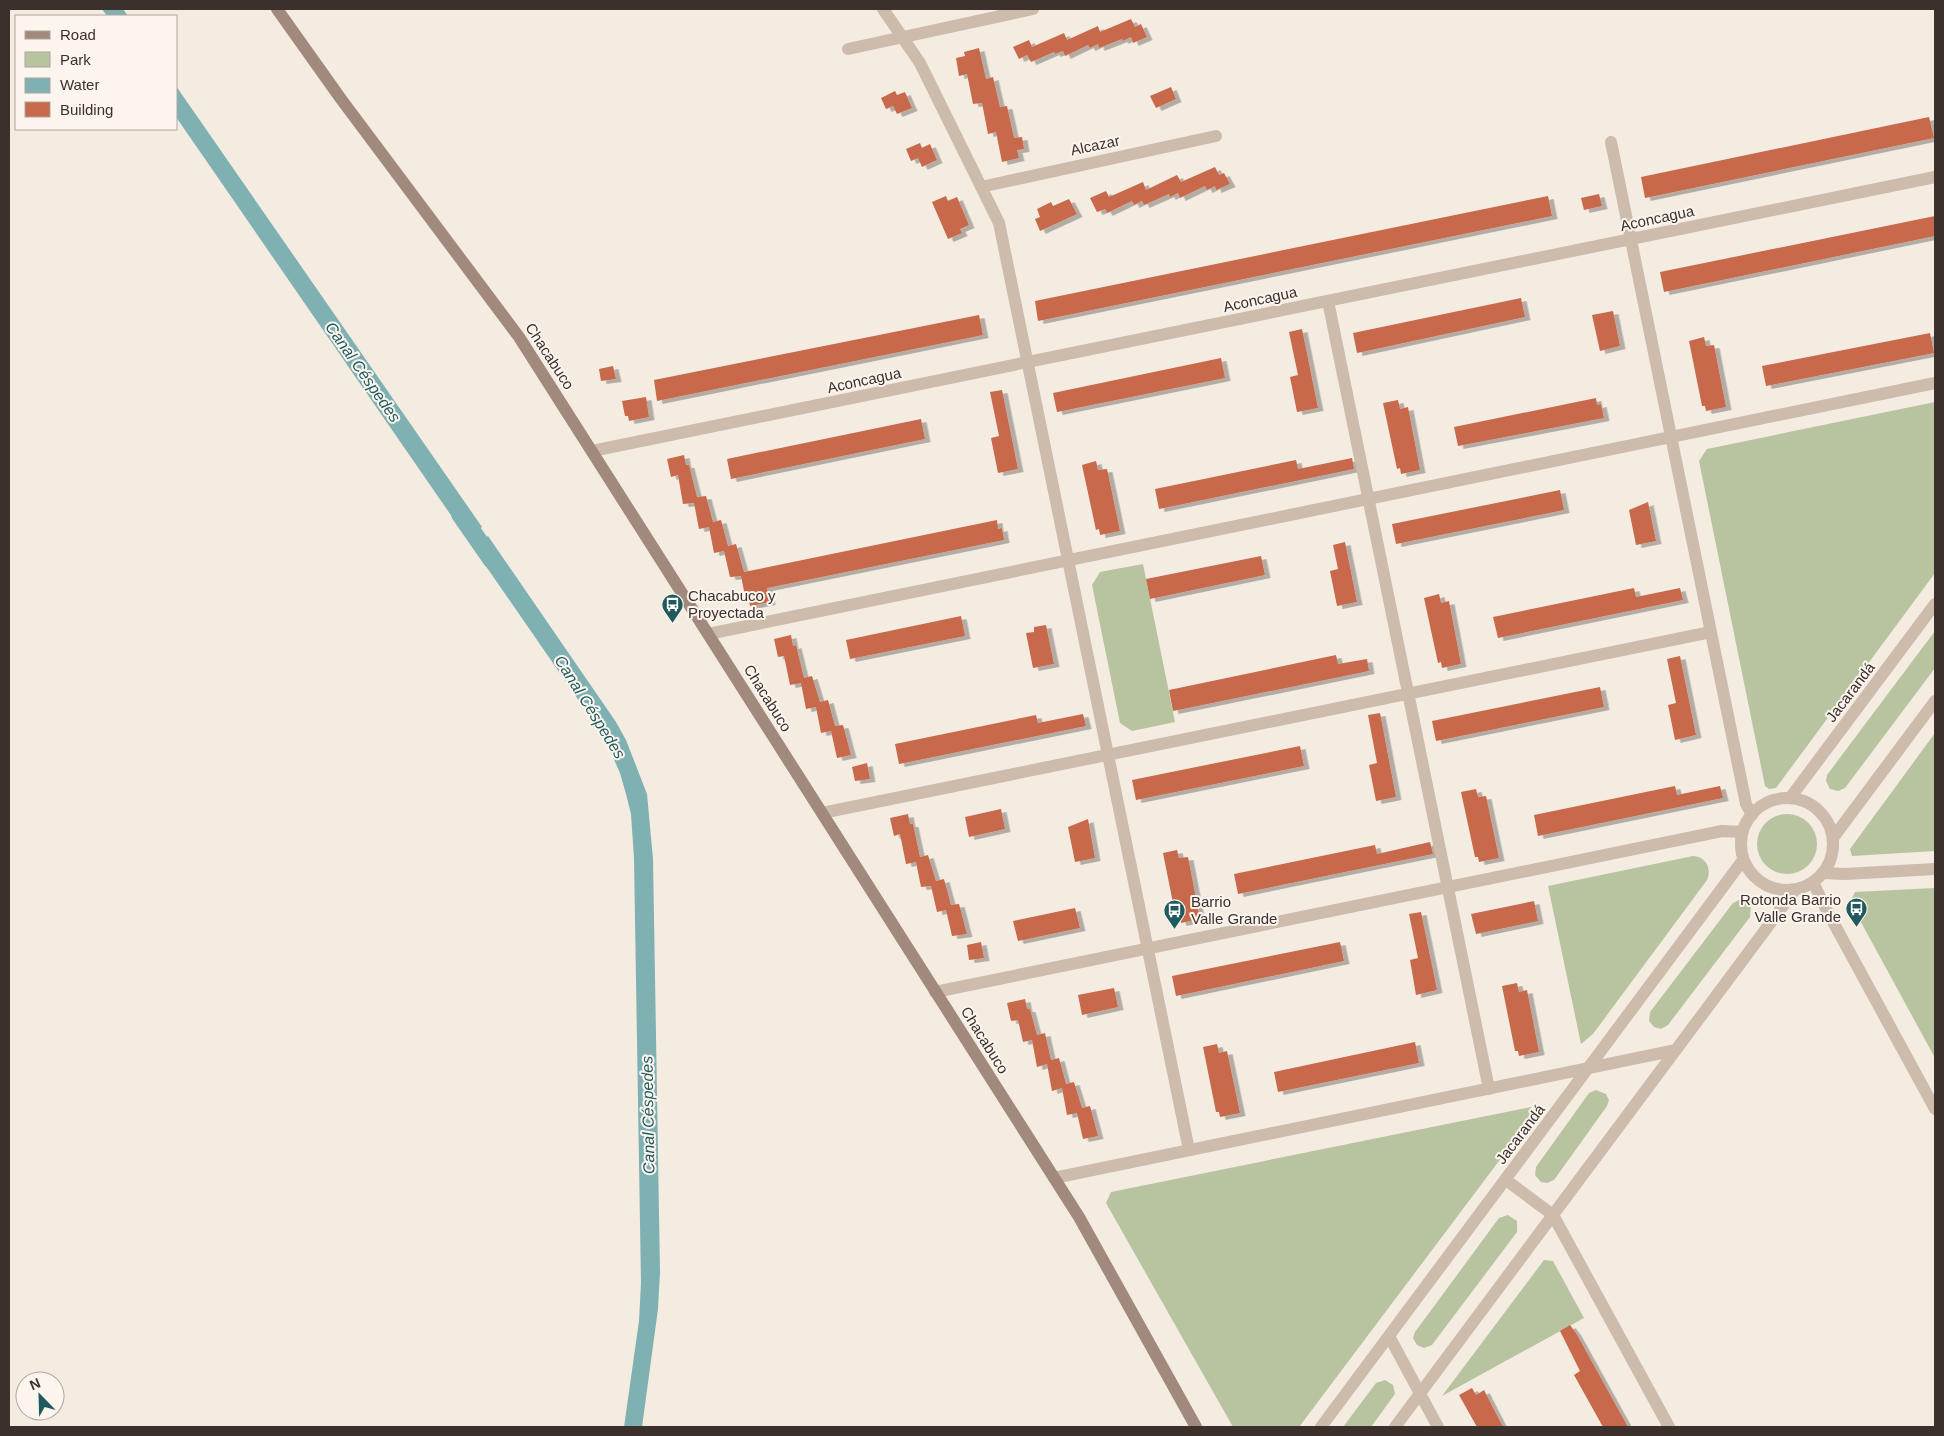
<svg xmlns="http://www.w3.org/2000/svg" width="1944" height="1436" font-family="Arial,sans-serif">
<defs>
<filter id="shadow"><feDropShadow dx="5.5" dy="3" stdDeviation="0" flood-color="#0004"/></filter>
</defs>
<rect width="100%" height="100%" fill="#f4ebe1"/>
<path fill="#b8c4a0" d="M1935 402V573L1776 788 1769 789 1765 786 1699 461 1707 449Z
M1143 564 1175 722 1132 731 1120 723 1092 585 1100 572Z
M1935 631V668L1845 788 1838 791 1830 789 1826 781 1827 775Z
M1935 733V851L1852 856 1850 849Z
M1757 844a30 30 0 1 1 60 0a30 30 0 1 1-60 0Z
M1693 856C1706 857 1712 868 1707 880L1593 1034 1581 1044 1548 886Z
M1935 888V1058L1850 902 1855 892Z
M1739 900 1746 901 1751 906 1750 917 1668 1025 1661 1029 1654 1027 1649 1021 1650 1012 1733 903Z
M1596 1090 1606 1094 1609 1100 1607 1106 1554 1180 1547 1183 1541 1182 1535 1175 1536 1167 1589 1093Z
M1531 1107 1535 1113 1299 1427H1233L1106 1203 1111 1192Z
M1508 1215 1517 1221V1232L1432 1345 1424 1348 1417 1345 1413 1338 1415 1332 1499 1218Z
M1544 1260 1553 1261 1584 1318 1442 1396Z
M1385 1380 1393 1385 1395 1394 1371 1427H1343L1376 1383Z"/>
<path fill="#7fb0b2" d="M102 9H123L128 16H107Z
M176 86 482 527 466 537 176 117Z
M488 536 616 722 626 740 647 794 653 859 660 1272 658 1309 642 1427H624L639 1321 641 1283 634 858 631 814 626 794 620 773 604 737 472 546Z"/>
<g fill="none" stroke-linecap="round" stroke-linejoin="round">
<path stroke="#7fb0b2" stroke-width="18" d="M460 514 492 560"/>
</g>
<path fill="#c8694b" filter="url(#shadow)" d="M1131 19 1135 27 1141 24 1147 37 1133 43 1131 37 1123 41 1122 39 1099 48 1098 44 1090 48 1088 45 1065 56 1063 51 1055 54 1054 52 1031 62 1027 55 1019 59 1013 47 1029 40 1032 47 1064 33 1067 40 1098 26 1100 32Z
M979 48 986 79 993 77 1000 107 1007 106 1014 138 1022 137 1024 149 1017 150 1019 158 1002 162 996 132 988 134 982 103 973 104 967 74 959 76 956 58 965 56 964 52Z
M1171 87 1176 99 1156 108 1150 96Z
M895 91 897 95 905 92 912 108 897 114 893 106 886 109 881 98Z
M1929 117 1934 138 1645 198 1641 177Z
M920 143 922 148 930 144 937 160 922 167 918 158 911 161 906 149Z
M1215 167 1219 175 1224 173 1230 184 1216 190 1215 186 1207 190 1205 186 1180 198 1178 193 1170 197 1169 194 1144 205 1142 201 1134 205 1132 201 1107 213 1105 209 1097 212 1090 198 1106 191 1109 197 1143 182 1146 190 1177 175 1181 182Z
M1599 194 1602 206 1584 210 1581 198Z
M946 196 948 201 957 197 969 225 960 229 962 233 948 239 932 202Z
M1548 196 1552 216 1038 321 1035 301Z
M1069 199 1077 214 1040 231 1035 219 1040 217 1037 209 1051 202 1053 206Z
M1935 216V236L1664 292 1660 272Z
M1521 298 1525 317 1357 353 1353 333Z
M1613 311 1620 346 1600 351 1592 315Z
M979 315 983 335 657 401 654 380Z
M1302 329 1318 408 1297 412 1290 377 1298 375 1289 332Z
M1930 333 1934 353 1766 386 1762 366Z
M1704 337 1706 346 1714 345 1726 407 1706 411 1705 406H1702L1689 341Z
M1221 358 1225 378 1057 412 1053 393Z
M613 366 616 379 601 381 599 369Z
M1002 390 1018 469 998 473 991 438 999 436 990 392Z
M646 397 649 417 629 421 628 416H625L622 401Z
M1596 398 1597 405 1601 404 1604 418 1458 446 1454 427Z
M1398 400 1400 409 1408 407 1420 470 1401 474 1400 468 1397 469 1383 403Z
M921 419 925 439 731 479 727 459Z
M684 455 686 465H689L697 497 706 496 713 522 721 520 728 546 736 544 744 572 997 520 998 529 1002 528 1004 540 767 588 770 602 750 606 749 601H746L741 576 730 577 724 551 714 553 709 527 699 529 694 503 683 504 678 475 671 477 667 459Z
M1352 458 1354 469 1159 509 1155 489 1296 460 1298 469Z
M1096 461 1098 470 1107 469 1120 531 1100 535 1099 529 1096 530 1082 465Z
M1560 490 1564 510 1396 544 1392 524Z
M1648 502 1656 541 1636 545 1629 510Z
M1345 542 1357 602 1337 606 1330 571 1338 569 1333 545Z
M1261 556 1265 575 1150 599 1146 579Z
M1634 588 1636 597 1680 588 1683 600 1498 638 1493 617Z
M1439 594 1441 603 1449 601 1461 664 1442 668 1441 662 1438 663 1424 598Z
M961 616 965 636 850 659 846 640Z
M1046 625 1054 664 1033 668 1026 633 1034 632V627Z
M791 635 793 646 796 645 804 678 812 676 820 702 828 700 835 726 843 725 851 755 837 758 831 731 821 733 816 707 806 709 801 683 790 685 784 656 778 657 774 639Z
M1336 655 1338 664 1367 659 1369 671 1173 711 1169 690Z
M1680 656 1696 735 1675 740 1668 705 1676 703 1667 659Z
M1600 687 1604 707 1436 741 1432 721Z
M1380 713 1396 797 1376 801 1369 765 1377 763 1368 715Z
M1083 714 1086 726 899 764 895 744 1036 715 1038 723Z
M1300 746 1304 766 1136 800 1132 780Z
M867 763 870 779 855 781 852 767Z
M1675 786 1677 795 1720 786 1723 798 1538 836 1534 815Z
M1476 789 1478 797 1486 796 1499 858 1479 862 1478 857H1475L1461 792Z
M1001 809 1005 829 969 837 965 817Z
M908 814 910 824H913L920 857 928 855 936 881 944 879 951 905 959 904 967 934 952 936 946 910 937 912 931 886 921 887 916 862 906 864 900 834 894 836 890 818Z
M1088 819 1095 858 1075 862 1068 827Z
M1430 842 1433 854 1238 894 1234 874 1375 845 1377 854Z
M1177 850 1179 858 1188 857 1200 919 1181 923 1179 917 1176 918 1163 853Z
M1534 901 1538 921 1476 934 1471 914Z
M1075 908 1080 928 1018 941 1013 921Z
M1421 912 1437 990 1416 995 1410 960 1418 958 1409 914Z
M981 942 984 958 969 960 967 945Z
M1340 942 1344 961 1176 996 1172 976Z
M1517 983 1519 992 1527 990 1539 1052 1519 1056 1518 1051H1515L1502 986Z
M1114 988 1118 1007 1082 1015 1078 995Z
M1025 999 1027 1009H1030L1037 1035 1045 1033 1051 1060 1059 1058 1066 1084 1074 1082 1082 1108 1090 1106 1098 1136 1083 1139 1077 1113 1067 1115 1062 1088 1052 1091 1047 1064 1037 1067 1032 1040 1023 1042 1018 1020 1011 1021 1007 1003Z
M1415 1042 1419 1063 1278 1092 1274 1072Z
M1217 1044 1219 1053 1227 1051 1240 1113 1220 1117 1219 1112H1216L1203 1047Z
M1570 1325 1576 1333 1628 1427H1603L1574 1375 1580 1371 1560 1331Z
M1472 1388 1476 1395 1484 1390 1503 1427H1477L1459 1395Z"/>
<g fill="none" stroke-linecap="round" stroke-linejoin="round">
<path stroke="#cdbbac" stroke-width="12" d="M883 9 920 63 999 223 1189 1150
M848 49 1033 9
M1611 142 1746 804 1752 815
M981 187 1216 136
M1328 301 1489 1089
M592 451 1935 177
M708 634 1935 383
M1790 798 1935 604
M1741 844a46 46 0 1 1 92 0a46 46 0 1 1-92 0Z
M822 813 1711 632
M1833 838 1935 701
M1823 873 1845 874 1935 869
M1813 882 1826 909 1935 1109
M935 992 1722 831 1742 832
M1054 1178 1676 1050
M1506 1180 1553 1215 1669 1427
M1389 1336 1438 1427
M1321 1427 1743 860
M1395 1427 1795 890"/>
<path stroke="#a18a7d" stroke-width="12" d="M277 9 341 99 519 337 1079 1217 1196 1427"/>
</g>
<defs>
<symbol id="bus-pin" viewBox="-11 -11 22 30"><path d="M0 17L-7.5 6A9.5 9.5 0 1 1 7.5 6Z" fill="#1f5a5e" stroke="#fbf5ee"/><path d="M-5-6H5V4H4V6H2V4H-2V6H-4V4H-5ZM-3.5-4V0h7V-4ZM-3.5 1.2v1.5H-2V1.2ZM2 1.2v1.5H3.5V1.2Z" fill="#fff"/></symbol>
</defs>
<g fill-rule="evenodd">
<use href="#bus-pin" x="660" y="592" width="25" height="34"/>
<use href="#bus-pin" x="1844" y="896" width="25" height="34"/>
<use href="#bus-pin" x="1162" y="898" width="25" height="34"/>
</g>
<g text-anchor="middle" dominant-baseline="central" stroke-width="4" stroke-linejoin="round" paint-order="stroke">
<g font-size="15" fill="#3b302b" stroke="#fbf5ee">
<text transform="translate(1095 145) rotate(-12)">Alcazar</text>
<text transform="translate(1657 218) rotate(-12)">Aconcagua</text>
<text transform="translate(1260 299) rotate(-12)">Aconcagua</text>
<text transform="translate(550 356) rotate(57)">Chacabuco</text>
<text transform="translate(864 380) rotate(-12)">Aconcagua</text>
<text transform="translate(1850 692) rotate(-53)">Jacarandá</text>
<text transform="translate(768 698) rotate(58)">Chacabuco</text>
<text transform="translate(985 1040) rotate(58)">Chacabuco</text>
<text transform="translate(1520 1134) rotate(-53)">Jacarandá</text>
</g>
<g font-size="15" fill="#3b302b" stroke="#fbf5ee" text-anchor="start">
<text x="688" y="595">Chacabuco y<tspan x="688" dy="17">Proyectada</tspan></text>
<text x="1841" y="899" text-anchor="end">Rotonda Barrio<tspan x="1841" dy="17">Valle Grande</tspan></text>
<text x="1191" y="901">Barrio<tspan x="1191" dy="17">Valle Grande</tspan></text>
</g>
<g font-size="16" font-style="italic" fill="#1f5a5e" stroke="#fbf5ee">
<text transform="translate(363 372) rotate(55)">Canal Céspedes</text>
<text transform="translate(590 707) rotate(58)">Canal Céspedes</text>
<text transform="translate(648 1115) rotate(-91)">Canal Céspedes</text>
</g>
</g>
<rect width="1944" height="1436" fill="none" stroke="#3b302b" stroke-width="20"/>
<rect x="15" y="15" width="162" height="115" fill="#fbf5ee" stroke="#aea6a0"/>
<rect x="25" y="31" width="25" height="8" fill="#a18a7d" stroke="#aea6a0"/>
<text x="60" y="40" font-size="15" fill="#3b302b">Road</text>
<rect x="25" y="52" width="25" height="15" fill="#b8c4a0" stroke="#aea6a0"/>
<text x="60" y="65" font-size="15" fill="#3b302b">Park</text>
<rect x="25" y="78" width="25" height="15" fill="#7fb0b2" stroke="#aea6a0"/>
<text x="60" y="90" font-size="15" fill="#3b302b">Water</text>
<rect x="25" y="102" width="25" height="15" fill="#c8694b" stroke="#aea6a0"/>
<text x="60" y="115" font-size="15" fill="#3b302b">Building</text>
<g transform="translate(40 1396) rotate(337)"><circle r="24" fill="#fbf5ee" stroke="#aea6a0"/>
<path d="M0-4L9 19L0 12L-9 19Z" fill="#1f5a5e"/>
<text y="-8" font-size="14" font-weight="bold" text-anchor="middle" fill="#3b302b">N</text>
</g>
</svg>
